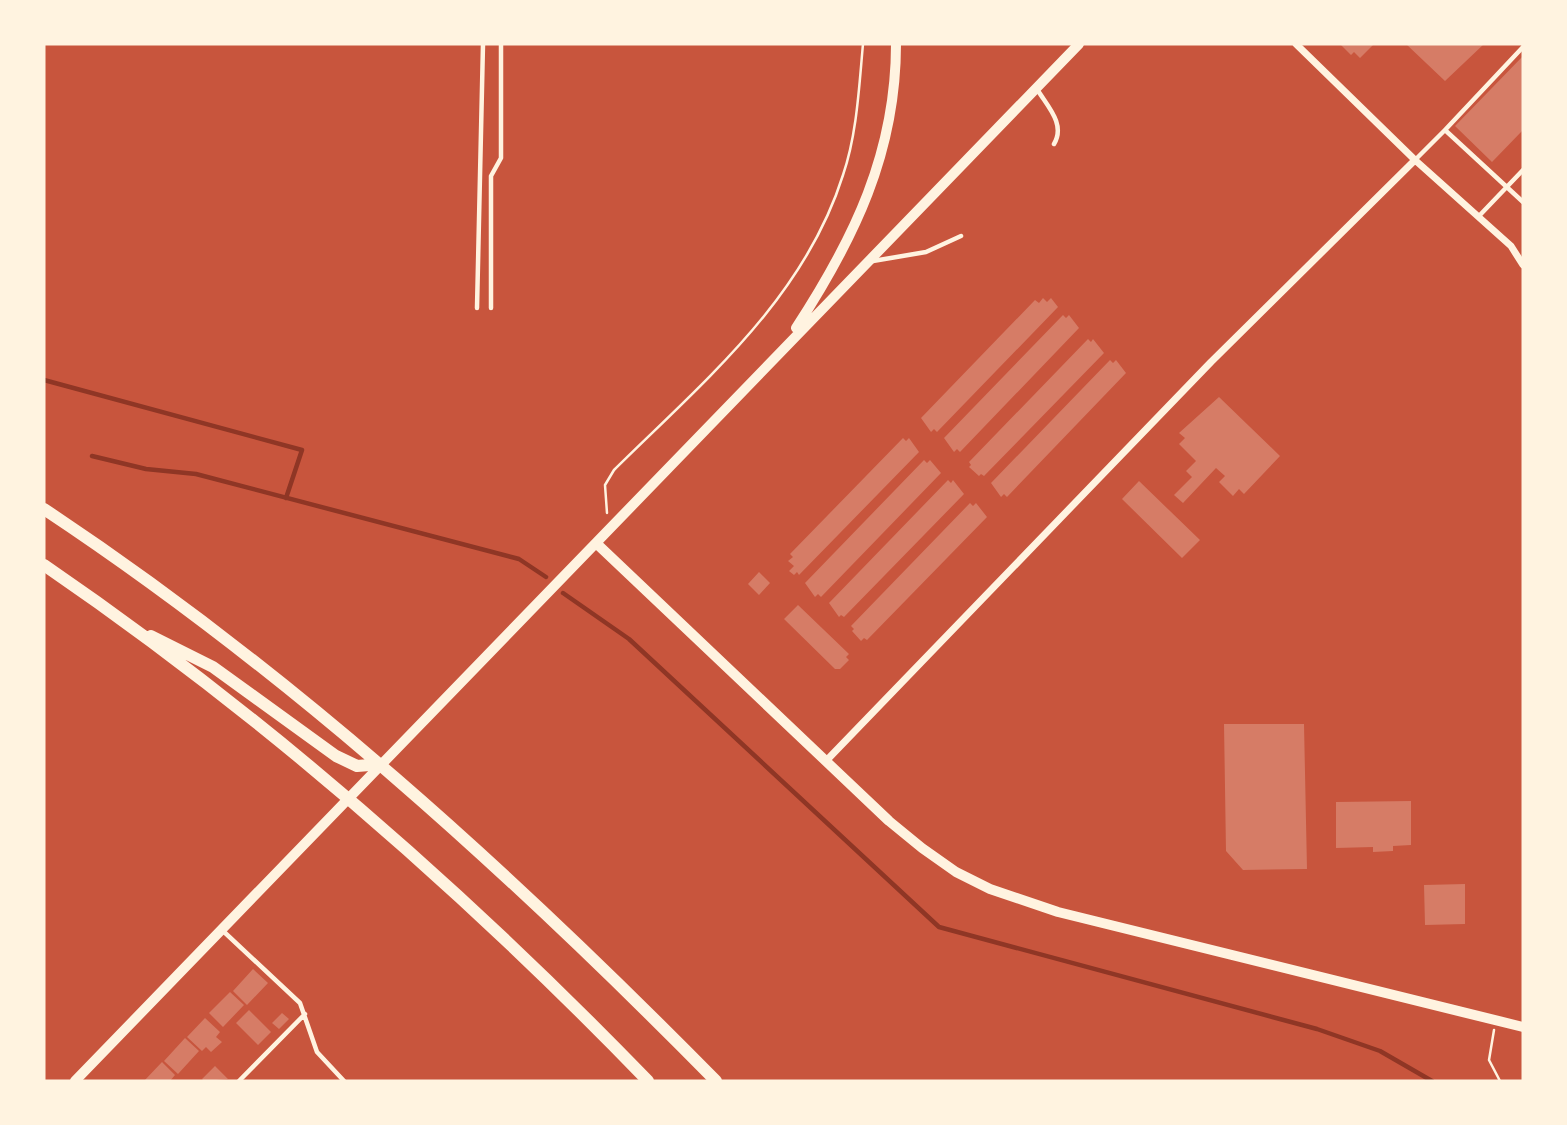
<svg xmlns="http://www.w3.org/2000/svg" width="1567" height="1125" font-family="'Public Sans',sans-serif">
<rect width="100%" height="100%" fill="#c8553d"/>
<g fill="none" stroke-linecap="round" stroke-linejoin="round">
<path stroke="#8f3625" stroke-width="4.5" d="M44 380 302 450 286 498
M92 456 146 469 196 474 519 559 546 577
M563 593 629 639 939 927 1317 1029 1380 1051 1432 1081"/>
</g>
<path fill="#d67c66" d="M1340 44H1374L1360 58 1354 52 1351 55Z
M1406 44H1484L1445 81Z
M1523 56V130L1492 162 1455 126Z
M1043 298 1047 302 1051 298 1058 307 937 432 934 429 931 432 921 418 1035 300 1039 303Z
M1063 315 1066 318 1069 315 1079 328 960 452 957 449 954 452 944 438Z
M1088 339 1091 342 1093 339 1104 353 984 476 981 474 979 476 969 467 971 465 969 462Z
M1110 360 1113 363 1116 360 1126 373 1007 497 1004 494 1001 497 991 483Z
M1219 397 1280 456 1244 494 1239 489 1233 496 1219 482 1225 476 1216 468 1183 503 1174 495 1192 477 1186 471 1196 461 1179 444 1185 438 1179 433Z
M903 438 906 441 909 438 919 452 799 575 797 572 794 575 789 571 794 566 788 561 793 557 790 554Z
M924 460 927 463 930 460 941 473 821 597 818 594 815 597 805 583Z
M948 480 951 483 953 480 964 494 844 617 841 615 839 617 829 603Z
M1139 481 1200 540 1182 558 1122 499Z
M970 503 973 506 976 503 987 517 867 640 864 638 861 641 852 631 854 629 851 626Z
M759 572 770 583 759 595 748 584Z
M798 605 849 654 846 657 849 660 840 669H835L784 619Z
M1224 724H1304L1307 869 1243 870 1226 851Z
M1411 801V845L1393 846V851L1373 852V847L1336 848V802Z
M1465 884V924L1425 925 1424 885Z
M253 969 268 983 247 1005 233 991Z
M230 992 244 1005 223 1027 209 1013Z
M249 1010 271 1032 258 1045 236 1023Z
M282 1013 289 1019 279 1029 272 1023Z
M205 1018 220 1032 216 1037 222 1042 211 1052 206 1047 202 1051 187 1037Z
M185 1038 199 1051 178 1074 164 1061Z
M162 1062 175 1075 170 1081H144Z
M215 1066 228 1079 204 1081 202 1079Z"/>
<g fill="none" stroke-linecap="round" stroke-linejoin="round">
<path stroke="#fff3e0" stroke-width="2.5" d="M607 513 605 485 614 470C703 382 804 299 843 175 857 134 859 87 863 44
M1494 1030 1489 1060 1500 1081"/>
<path stroke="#fff3e0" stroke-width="4.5" d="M1037 89C1047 106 1066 124 1054 144
M1445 130 1523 47
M1415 160 1445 130 1523 202
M1479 216 1523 170
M873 261 926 252 961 236
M477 308 483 44
M491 308V176L501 158V44
M222 930 300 1003 317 1052 344 1081
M239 1081 305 1014"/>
<path stroke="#fff3e0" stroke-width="7" d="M1296 44 1415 160 1511 246 1523 265
M826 761 1211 362 1415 160"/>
<path stroke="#fff3e0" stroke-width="10" d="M796 328C854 239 896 153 896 44
M596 543 889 821 922 848 956 872 990 889 1058 912 1523 1027
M75 1081 1079 44"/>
<path stroke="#fff3e0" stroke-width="12" d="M44 509C290 672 509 871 716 1081
M44 565C263 715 464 891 648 1081
M151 636 213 667 336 756 357 766 382 764"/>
</g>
<rect width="1567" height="1125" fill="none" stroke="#fff3e0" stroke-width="91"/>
</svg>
